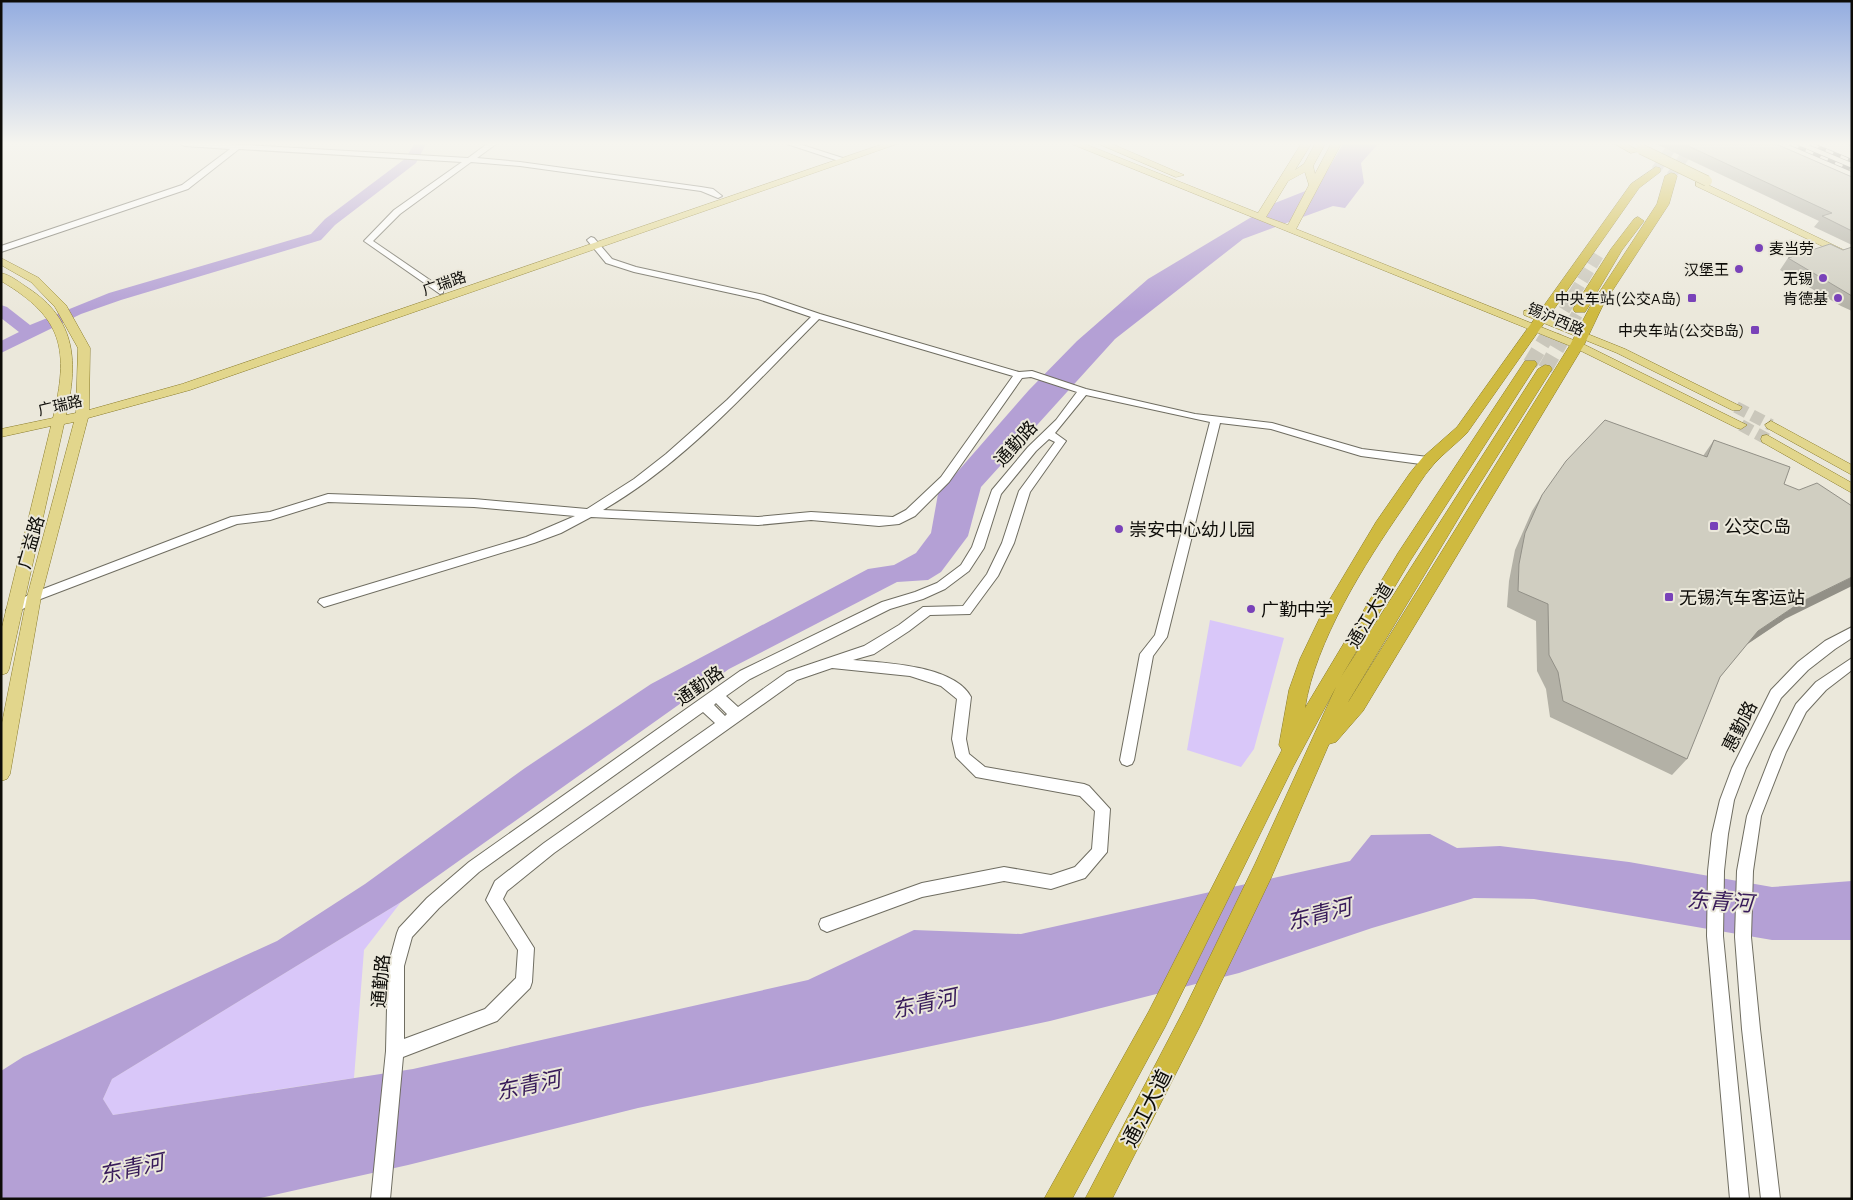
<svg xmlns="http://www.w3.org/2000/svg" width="1853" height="1200" font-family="Manrope,'Noto Sans SC',sans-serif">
<rect width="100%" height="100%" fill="#ebe8db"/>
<path fill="#d9c7f9" d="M1210 620 1284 638 1254 749 1241 767 1187 750Z
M401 902 364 950 354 1078 113 1115 103 1099 112 1079Z"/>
<path fill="#b4a0d5" d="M1343 144H1378L1361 163 1364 183 1345 208 1333 206 1243 239 1115 339 981 487 968 536 941 572 928 580 897 582 729 669 401 902 112 1079 103 1099 113 1115 413 1069 808 980 914 930 1021 934 1350 861 1371 835 1430 834 1457 848 1500 846 1629 862 1772 887 1852 881V940H1772L1534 899 1474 898 1372 928 1239 973 1050 1021 638 1108 408 1165 256 1199H1V1071L23 1057 277 941 365 884 525 768 651 684 868 569 894 565 916 553 931 533 938 494 1029 390 1077 341 1148 279 1275 203 1318 186Z"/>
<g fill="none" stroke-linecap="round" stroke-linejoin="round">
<path fill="#b4a0d5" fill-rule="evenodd" d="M414 144H426L416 163 335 225 321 240 121 300 81 314 1 353V341L19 332 1 318V305L7 307 30 325 109 293 311 234 325 219 406 158Z"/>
<path stroke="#cac7bb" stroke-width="10" stroke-dasharray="10 5" stroke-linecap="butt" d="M1656 170 1674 144
M1671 176 1693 144"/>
<path stroke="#cac7bb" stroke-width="12" stroke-dasharray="12 6" stroke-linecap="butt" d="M1736 407 1771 425
M1741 425 1767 439"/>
<path stroke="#cac7bb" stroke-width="12" stroke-dasharray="12 5.5" stroke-linecap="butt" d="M1555 325 1598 255
M1571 325 1580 309"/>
<path stroke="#cac7bb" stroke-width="15" stroke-dasharray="15 8" stroke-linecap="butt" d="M1530 364 1555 323
M1545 369 1572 323"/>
<defs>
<path id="minor" d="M181 144H230L468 158 487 144H496L477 158 520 162 701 187 713 189 722 196 718 198 701 191 520 166 471 162 400 214 373 241 443 289V293L440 294 364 241 394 210 462 162 239 149 188 189 1 252V246L182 185 230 149 185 146Z
M787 144H799L849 160 842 162Z
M591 237 594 238 612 259 636 267 764 295 820 314 1019 372 1032 371 1086 389 1195 414 1272 423 1362 449 1428 457 1433 461 1428 465 1361 456 1271 429 1220 423 1167 637 1153 656 1134 760 1132 764 1127 766 1122 764 1120 760 1140 654 1155 635 1210 422 1086 395 1055 433 1066 441 1030 492 1014 543 998 576 970 614 930 615 909 631 874 654 853 660C885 663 954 665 971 697L966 739 969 754 985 767 1084 784 1089 786 1110 809 1107 852 1085 878 1051 889 1004 881 922 897 827 932 821 929 819 924 821 919 922 883 1004 867 1051 875 1075 867 1092 849 1095 811 1080 796 976 777 956 757 952 739 957 699 941 686 910 676 832 668 797 680 554 853 507 891 503 899 534 948 532 982 530 988 497 1021 403 1057 390 1199H371L386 1051 388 966 397 933 399 928 427 898 469 862 740 671 882 602 915 592 937 583 961 565 972 547 992 490 1028 447 1056 420 1077 392 1031 377 1022 378 949 482 915 516 899 524 879 526 811 520 758 525 591 517 561 533 534 543 324 607 318 602 320 599 526 537 575 516 474 507 328 502 270 520 237 524 38 600 16 613H8L6 610 8 607 30 594 231 517 270 512 328 494 474 499 587 509 634 479 666 454 727 400 811 317 758 299 634 272 606 263 587 240ZM819 319 1013 376 941 477 906 510 893 517 811 512 758 517 603 510C685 463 753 385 819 319ZM1049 439 1055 442 1019 491 1002 543 987 574 963 606 923 607 899 625 864 646 787 672 738 707 726 696 750 679 890 609 923 599 945 589 969 571 984 548 1001 494 1036 451ZM716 703 727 714 725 716 714 705ZM703 712 715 723 544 843 495 881 486 900 518 950 516 978 485 1009 404 1039V966L412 937 439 908 479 872Z
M1852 627V638L1835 649 1808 670 1781 698 1746 768 1734 800 1728 834 1724 871 1723 936 1749 1199H1730L1707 936 1708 871 1712 834 1720 800 1732 768 1771 690 1798 662 1825 641Z
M1852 658V670L1826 690 1806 712 1786 752 1761 816 1753 871 1751 937 1760 1029 1780 1199H1761L1742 1029 1735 937 1737 871 1747 816 1772 752 1796 704 1816 682Z"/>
<path id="major" d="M883 144H897L190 390 88 418 41 597 10 774 7 779 1 781V728L27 597 74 422 64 424 9 669 7 673 1 675V631L51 426 1 437V429L53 418C69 350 64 318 1 281V273C11 275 20 283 28 288 77 320 78 363 66 415L76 413 78 348 55 307 31 282 1 265V258L39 278 66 305 90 348 89 410 182 384Z
M1072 144H1085L1258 213 1301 144H1311L1295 170 1304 164 1315 144H1325L1313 166 1315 174 1331 144H1341L1296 229 1581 343 1747 425 1741 429 1737 428 1573 347ZM1305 172 1309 185 1288 225 1266 217 1288 181Z
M1099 144H1112L1184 175 1176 177Z
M1615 144H1627L1639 151 1631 153Z
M1696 182H1702L1850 253 1845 256 1841 255 1696 186Z
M1528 310 1625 349 1742 407 1740 410H1732L1617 353 1524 315V311Z
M1771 421 1852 465V475L1767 428 1765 425Z
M1767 435 1852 483V493L1762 442 1761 439 1762 436Z"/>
<path id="highway" d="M1656 167 1660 168V172L1639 188 1467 433C1456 444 1444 453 1434 464 1422 477 1413 494 1403 508 1365 563 1315 642 1305 708L1398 553 1525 361H1535L1537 364 1410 561 1341 677 1538 369 1545 365 1550 366 1552 369 1467 504 1348 702 1349 701 1570 345 1591 305 1657 204 1665 176 1671 173 1675 174 1677 176 1669 204 1603 305 1584 345 1363 711 1336 742 1329 744 1271 878 1201 1024 1112 1199H1085L1185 1008 1255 864 1336 687 1293 767 1165 1027 1072 1199H1044L1149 1011 1282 750 1279 745 1289 690 1300 659 1324 609 1376 522 1410 473 1423 457 1457 427 1631 184Z
M1638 217 1644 221 1622 250 1587 309 1585 312H1575L1573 309 1611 249 1634 219Z"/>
</defs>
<use href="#minor" stroke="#6f6d61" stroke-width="2"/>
<use href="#major" stroke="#8b7d2c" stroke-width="1"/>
<use href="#highway" stroke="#8b7d2c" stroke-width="1"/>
<use href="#minor" fill="#fff" fill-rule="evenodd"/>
<use href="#major" fill="#e2d68c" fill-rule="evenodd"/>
<use href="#highway" fill="#cfba40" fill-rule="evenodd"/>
<defs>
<path id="rail" d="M1791 144 1852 170
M1811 144 1852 161"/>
</defs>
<use href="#rail" stroke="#56544d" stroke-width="4"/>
<use href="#rail" stroke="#ebe8db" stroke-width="2.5" stroke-dasharray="8" stroke-linecap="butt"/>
<defs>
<path id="major-bridge" d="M1641 149 1707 181"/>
</defs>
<use href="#major-bridge" stroke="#8b7d2c" stroke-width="11" stroke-linecap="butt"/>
<use href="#major-bridge" stroke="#e2d68c" stroke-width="10"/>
</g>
<path fill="#b3b1a6" d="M1656 144H1776L1852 177V245L1814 227 1819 221Z
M1845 144H1852V147Z
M1852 247V311L1841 306 1780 270 1788 258 1843 250Z
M1714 440 1784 484 1785 619 1746 645 1720 677 1687 759 1672 775 1550 717 1546 689 1537 671 1536 621 1507 607 1509 581 1515 550 1532 511 1542 495 1703 456Z"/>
<path fill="#929087" d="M1852 577V586L1785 619 1743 647 1758 631 1801 602Z"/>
<path fill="#d0cec1" stroke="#929087" d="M1684 144H1776L1852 177V231L1822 216 1832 213Z
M1830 244 1843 250 1852 247V296L1788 258Z
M1605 420 1707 457 1714 440 1790 467 1784 484 1799 490 1817 483 1852 506V577L1801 602 1758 631 1720 677 1687 759 1563 701 1558 672 1549 655 1548 604 1518 591 1519 564 1525 533 1542 495 1566 461Z"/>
<linearGradient id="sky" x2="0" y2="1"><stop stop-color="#93ace0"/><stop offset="0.46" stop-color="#f6f5ef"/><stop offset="1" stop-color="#f6f5ef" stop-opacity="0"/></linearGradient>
<rect width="1853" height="312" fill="url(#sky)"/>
<g fill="#7942b9" stroke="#ebe8db" stroke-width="2">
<circle cx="1759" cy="248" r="5"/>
<circle cx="1739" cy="269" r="5"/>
<circle cx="1823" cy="278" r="5"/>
<rect x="1687" y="293" width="10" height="10" rx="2.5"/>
<circle cx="1838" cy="298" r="5"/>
<rect x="1750" y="325" width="10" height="10" rx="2.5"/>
<rect x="1709" y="521" width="10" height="10" rx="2.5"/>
<circle cx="1119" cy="529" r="5"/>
<rect x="1664" y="592" width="10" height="10" rx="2.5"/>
<circle cx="1251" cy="609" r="5"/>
</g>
<g text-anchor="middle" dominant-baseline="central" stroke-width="4" stroke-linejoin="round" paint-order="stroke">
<g font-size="15" fill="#0d0c08" stroke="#ebe8db" text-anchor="end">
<text x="1769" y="248" text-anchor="start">麦当劳</text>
<text x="1729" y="269">汉堡王</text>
<text x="1813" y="278">无锡</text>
<text x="1682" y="298">中央车站(公交A岛)</text>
<text x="1828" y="298">肯德基</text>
<text x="1745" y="330">中央车站(公交B岛)</text>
</g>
<g font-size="15" fill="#0d0c08" stroke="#ebe8db">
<text transform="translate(444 283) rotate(-19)">广瑞路</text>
<text transform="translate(1556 319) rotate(23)">锡沪西路</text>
<text transform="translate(60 405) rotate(-13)">广瑞路</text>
</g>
<g font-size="18" fill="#0d0c08" stroke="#ebe8db">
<text transform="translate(1015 443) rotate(-48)">通勤路</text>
<text transform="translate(30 542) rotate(-74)">广益路</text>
<text transform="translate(1369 615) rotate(-59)">通江大道</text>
<text transform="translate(699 685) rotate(-35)">通勤路</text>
<text transform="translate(1739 726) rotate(-63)">惠勤路</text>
<text transform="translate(380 981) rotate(-85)">通勤路</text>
</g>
<g font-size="18" fill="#0d0c08" stroke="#ebe8db" text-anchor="start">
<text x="1724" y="526">公交C岛</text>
<text x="1129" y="529">崇安中心幼儿园</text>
<text x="1679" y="597">无锡汽车客运站</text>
<text x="1261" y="609">广勤中学</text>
</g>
<g font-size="21" fill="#0d0c08" stroke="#ebe8db">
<text transform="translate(1146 1108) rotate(-63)">通江大道</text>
</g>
<g font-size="22" font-style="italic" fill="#381b5a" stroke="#ebe8db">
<text transform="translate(1720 901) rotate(4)">东青河</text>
<text transform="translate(1319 914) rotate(-14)">东青河</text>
<text transform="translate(924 1003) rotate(-12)">东青河</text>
<text transform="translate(528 1085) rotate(-12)">东青河</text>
<text transform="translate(131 1168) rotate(-12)">东青河</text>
</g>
</g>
<rect width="1853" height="1200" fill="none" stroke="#0d0c08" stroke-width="5"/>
</svg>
